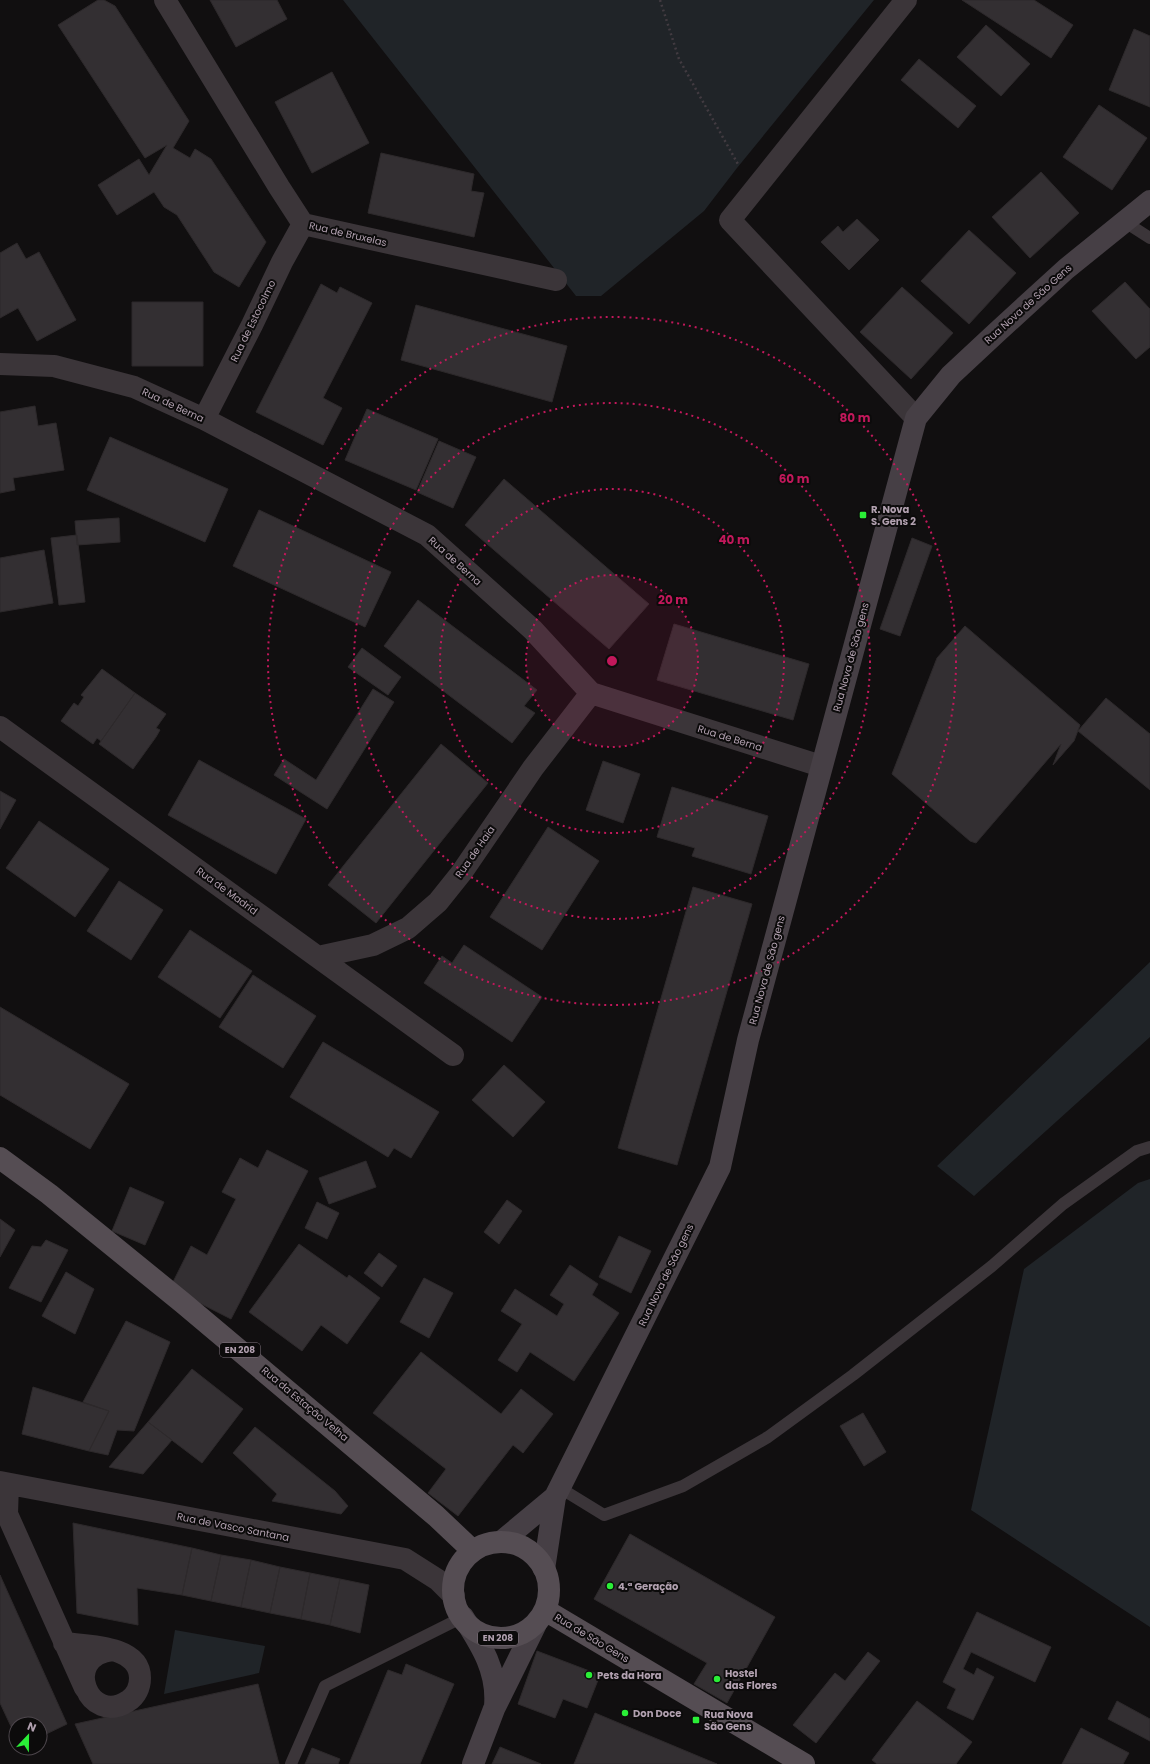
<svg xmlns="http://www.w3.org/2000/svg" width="1150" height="1764" font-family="Poppins,sans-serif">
<rect width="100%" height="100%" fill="#110f10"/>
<path fill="#202428" d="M343 0H874L737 168 704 211 601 296H576Z
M1150 962V1037L974 1196 937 1166Z
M1150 1179V1627L971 1510 1024 1269 1138 1183Z
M175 1630 265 1646 259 1673 164 1694Z"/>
<path fill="#332f32" stroke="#2d292b" d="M98 0H104L115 6 189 121 173 148 190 158 195 149 211 159 266 242 239 287 214 272 177 215 164 207 154 192 117 215 98 185 139 159 149 175 167 145 145 158 58 25Z
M210 0H277L287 19 236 47Z
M962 0H1034L1073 25 1051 58Z
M986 25 1030 64 1001 96 957 57Z
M1134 29 1150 36V107L1109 90Z
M919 59 976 106 958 128 901 80Z
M332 72 369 143 312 173 275 102Z
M1099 105 1147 138 1112 190 1063 157Z
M381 153 474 174 471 191 484 193 474 237 368 213Z
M1041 172 1079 213 1030 258 992 217Z
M857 219 879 240 849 270 821 242 838 226 843 232Z
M969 230 1016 273 969 324 921 281Z
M17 243 26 259 39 252 76 320 37 341 18 308 0 318V253Z
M1125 282 1150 309V347L1136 359 1092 311Z
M321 284 337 293 340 287 372 303 323 398 342 408 323 445 256 412Z
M902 287 953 333 911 379 860 332Z
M132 302H203V366H132Z
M416 305 567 346 552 402 401 360Z
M35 406 38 426 56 423 64 470 13 478 15 490 0 493V412Z
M367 409 438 439 416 490 345 460Z
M110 437 228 489 205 542 87 490Z
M439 441 476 457 453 508 417 492Z
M504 479 649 604 609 649 465 525Z
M259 510 391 572 365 627 233 566Z
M119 518 120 542 77 545 75 521Z
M77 535 85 602 59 605 51 538Z
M912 538 932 546 900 636 880 629Z
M44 550 53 603 0 612V558Z
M418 600 537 690 524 706 535 713 512 743 384 646Z
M674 624 809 664 793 720 657 680Z
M965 626 1080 725 1074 741 1053 765 1061 744 976 843 970 841 892 774 937 658Z
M362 648 401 677 388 695 348 667Z
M102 669 135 693 101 741 97 738 93 744 61 721 74 703 78 706 84 697 81 695Z
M373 689 394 702 327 809 274 775 284 759 316 780Z
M135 693 166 714 156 728 160 730 156 737 133 769 99 744Z
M1106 698 1150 734V790L1078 731Z
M441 744 488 783 376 923 328 885Z
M199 760 306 819 276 874 168 815Z
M603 761 640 774 623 823 586 810Z
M672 787 768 816 751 874 692 856 695 848 657 837Z
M0 791 16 800 0 829Z
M39 821 109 869 75 917 6 868Z
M548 827 599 861 542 950 490 917Z
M119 881 163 910 131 960 87 931Z
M693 887 752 904 677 1165 618 1148Z
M190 930 252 971 220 1018 158 977Z
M464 945 542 997 512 1042 424 983 442 956 452 963Z
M253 975 316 1016 283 1068 219 1027Z
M0 1007 129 1084 90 1149 0 1095Z
M323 1042 439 1112 411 1158 394 1148 388 1157 290 1097Z
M504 1065 545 1102 513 1137 472 1100Z
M267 1150 308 1171 231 1319 170 1288 191 1246 207 1255 236 1199 222 1192 240 1158 258 1168Z
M366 1161 376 1187 329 1204 319 1178Z
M130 1187 164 1202 145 1245 112 1231Z
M507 1200 522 1211 499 1244 484 1232Z
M317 1202 339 1213 327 1239 305 1228Z
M0 1219 15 1230 0 1257Z
M619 1236 651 1251 631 1293 599 1277Z
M46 1240 68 1250 41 1302 9 1288 32 1246 41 1247Z
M299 1244 347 1278 349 1275 380 1298 347 1344 321 1325 302 1351 249 1312Z
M379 1253 397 1266 382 1287 364 1273Z
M570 1265 598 1284 592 1295 619 1313 574 1381 530 1352 517 1372 498 1360 522 1324 501 1311 515 1289 557 1316 564 1304 550 1295Z
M66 1272 94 1289 75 1334 42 1316Z
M424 1278 453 1293 429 1338 400 1322Z
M126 1321 170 1342 134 1431 117 1430 108 1455 89 1451 109 1411 83 1402Z
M421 1352 501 1414 521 1389 553 1414 523 1453 513 1445 458 1516 428 1493 446 1469 373 1413Z
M192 1369 243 1409 202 1463 148 1422Z
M33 1387 109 1411 89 1451 22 1434Z
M863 1413 886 1452 864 1466 840 1426Z
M148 1422 172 1440 143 1474 109 1467Z
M255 1427 335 1491 348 1506 341 1514 272 1501 277 1494 233 1453Z
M73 1523 192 1548 182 1595 137 1588 138 1625 77 1613Z
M630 1534 775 1617 727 1703 694 1684 707 1663 594 1599Z
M192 1548 221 1555 211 1601 182 1595Z
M221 1555 251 1560 241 1607 211 1601Z
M251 1560 280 1567 270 1613 241 1607Z
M280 1567 310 1573 301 1619 270 1613Z
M310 1573 340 1579 330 1625 301 1619Z
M0 1575 67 1724 40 1737V1724H16V1735H15L0 1703Z
M340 1579 369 1585 360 1633 330 1625Z
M977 1612 1051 1647 1035 1682 971 1652 963 1669 974 1675 977 1668 994 1677 973 1720 947 1708 956 1689 943 1682Z
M537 1651 600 1675 587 1708 563 1699 555 1718 518 1704Z
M868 1652 880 1661 816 1743 793 1725 835 1673 845 1681Z
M406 1664 454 1684 420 1764H349L388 1670 402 1675Z
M258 1684 279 1764H93L75 1724Z
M917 1701 972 1742 956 1764H877L872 1760Z
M1117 1701 1150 1719V1741L1108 1719Z
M595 1713 717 1764H574Z
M1081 1728 1129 1753 1123 1764H1062Z
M500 1747 541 1764H492Z
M312 1748 340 1759 338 1764H305Z"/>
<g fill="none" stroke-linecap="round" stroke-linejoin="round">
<path stroke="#423b41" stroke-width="2.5" stroke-dasharray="2 3" stroke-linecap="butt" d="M660 0 679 59 739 166"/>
<path stroke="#3b3539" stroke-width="12" d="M1125 222 1150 238
M560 1488 604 1515 683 1486 768 1437 853 1375 992 1266 1063 1204 1137 1151 1150 1147
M291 1764 325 1686 463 1617"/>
<path stroke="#3b3539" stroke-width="22" d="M165 0 279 187 303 224 556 280
M906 0 730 220 916 418
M0 364 54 366 134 387 204 419 427 535 533 630 591 693 821 766
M204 419 252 325 282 262 303 224
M0 727 453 1055
M318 957 373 945 408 928 438 902 462 872 533 768 591 693
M0 1482 405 1559 438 1580 454 1596
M8 1484 7 1514 85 1688
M64 1643C87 1646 140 1645 140 1678 140 1687 136 1696 128 1701 89 1727 60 1657 112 1650"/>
<path stroke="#463f45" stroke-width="22" d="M501 1542 555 1497
M544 1569 555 1497 720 1167 748 1040 916 418 951 375 995 334 1066 269 1150 201
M463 1617C481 1645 498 1671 495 1706
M473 1764 494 1709 536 1624"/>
<path stroke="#554d53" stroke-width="22" d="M0 1158 49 1194 183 1303 436 1516 473 1551
M453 1590a48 48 0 1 1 96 0a48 48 0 1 1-96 0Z
M545 1610 804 1764"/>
</g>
<circle cx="612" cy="661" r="86" fill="#c2185b" fill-opacity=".12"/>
<g fill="none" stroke="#c2185b" stroke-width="2" stroke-dasharray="2 4">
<circle cx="612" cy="661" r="86"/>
<circle cx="612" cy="661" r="172"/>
<circle cx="612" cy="661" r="258"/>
<circle cx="612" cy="661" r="344"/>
</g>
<g fill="#2aee37" stroke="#0c0b0b" stroke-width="1.5">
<rect x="859" y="511" width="8" height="8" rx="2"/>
<circle cx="610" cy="1586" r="4"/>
<circle cx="589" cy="1675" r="4"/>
<circle cx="717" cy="1679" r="4"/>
<circle cx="625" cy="1713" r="4"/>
<rect x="692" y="1716" width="8" height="8" rx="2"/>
</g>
<g text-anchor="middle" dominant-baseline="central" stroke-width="4" stroke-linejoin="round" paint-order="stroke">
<g fill="#0c0b0b" stroke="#80747e" stroke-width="1">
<rect x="220" y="1343" width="40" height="14" rx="3"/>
<rect x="478" y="1631" width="40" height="14" rx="3"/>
</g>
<g font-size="9" font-weight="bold" fill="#b2a1b0">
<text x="240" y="1350">EN 208</text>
<text x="498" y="1638">EN 208</text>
</g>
<g font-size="10" fill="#b2a1b0" stroke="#0c0b0b">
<text transform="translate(348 234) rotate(13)">Rua de Bruxelas</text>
<text transform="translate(1028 304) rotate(-42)">Rua Nova de São Gens</text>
<text transform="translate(253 321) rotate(-64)">Rua de Estocolmo</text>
<text transform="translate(173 405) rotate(25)">Rua de Berna</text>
<text transform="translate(455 561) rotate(42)">Rua de Berna</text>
<text transform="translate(851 657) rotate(-75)">Rua Nova de São gens</text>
<text transform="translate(730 738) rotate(17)">Rua de Berna</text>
<text transform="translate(475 852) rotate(-55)">Rua de Haia</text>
<text transform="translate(227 891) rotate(36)">Rua de Madrid</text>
<text transform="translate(767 970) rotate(-75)">Rua Nova de São gens</text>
<text transform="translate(666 1275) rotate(-64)">Rua Nova de São gens</text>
<text transform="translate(305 1404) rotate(40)">Rua da Estação Velha</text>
<text transform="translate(233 1527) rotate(11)">Rua de Vasco Santana</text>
<text transform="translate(592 1638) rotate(31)">Rua de São Gens</text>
</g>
<g font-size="10" font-weight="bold" fill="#b2a1b0" stroke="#0c0b0b" text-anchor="start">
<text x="871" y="509">R. Nova<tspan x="871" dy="12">S. Gens 2</tspan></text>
<text x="618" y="1586">4.ª Geração</text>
<text x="725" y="1673">Hostel<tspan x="725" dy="12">das Flores</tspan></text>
<text x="597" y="1675">Pets da Hora</text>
<text x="633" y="1713">Don Doce</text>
<text x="704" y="1714">Rua Nova<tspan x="704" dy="12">São Gens</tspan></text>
</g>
</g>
<circle cx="612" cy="661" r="6" fill="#c2185b" stroke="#0c0b0b" stroke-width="2"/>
<g font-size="12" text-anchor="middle" font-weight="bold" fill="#c2185b" stroke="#0c0b0b" stroke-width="4" stroke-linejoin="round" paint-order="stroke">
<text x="855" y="422">80 m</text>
<text x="794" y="483">60 m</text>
<text x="734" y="544">40 m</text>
<text x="673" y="604">20 m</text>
</g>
<g transform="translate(28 1736) rotate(22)"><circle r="19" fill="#0c0b0b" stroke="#4e474d"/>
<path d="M0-3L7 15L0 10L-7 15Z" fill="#2aee37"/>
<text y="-6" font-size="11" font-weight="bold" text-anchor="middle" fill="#b2a1b0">N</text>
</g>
</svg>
